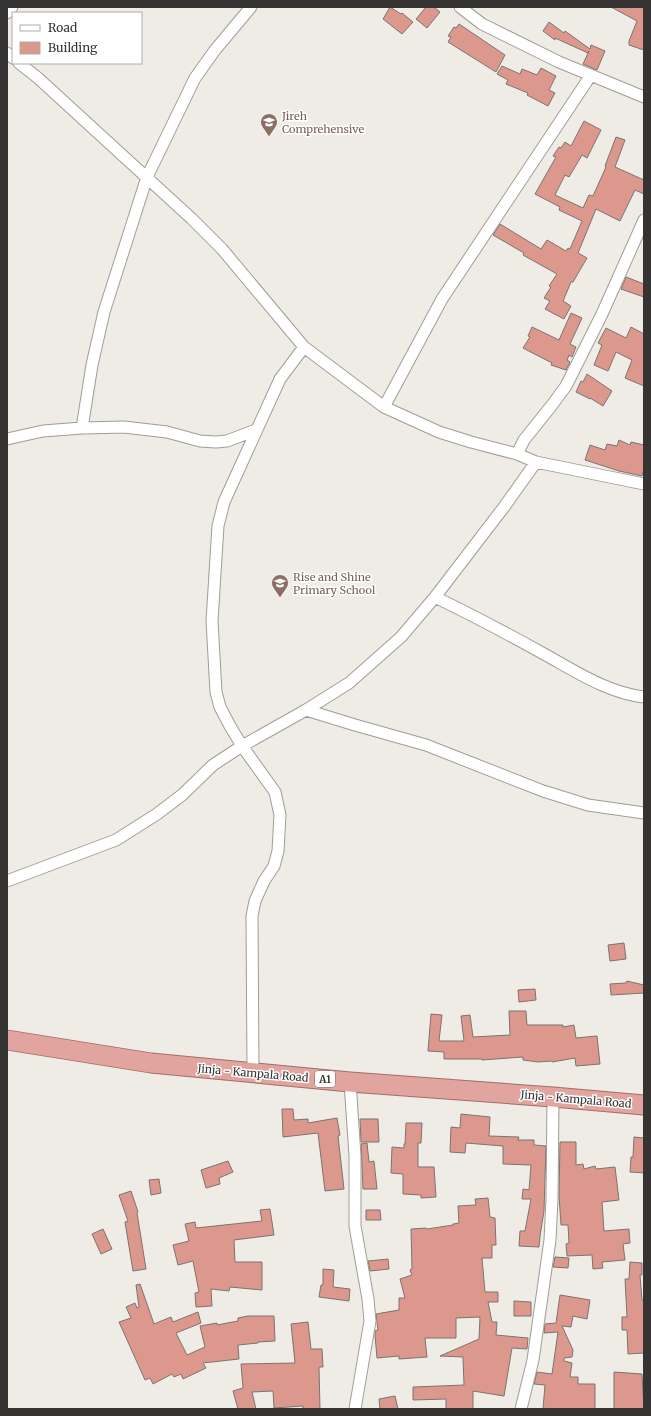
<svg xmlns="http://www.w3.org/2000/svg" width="651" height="1416" font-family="Merriweather,serif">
<rect width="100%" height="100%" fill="#efece5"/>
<path fill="#dd988d" stroke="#7b7371" d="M390 7 401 14 402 13 413 22 402 34 383 19Z
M426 7H434L440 12 427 28 416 19Z
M611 7H644V50L629 45V41L637 21Z
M549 22 564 33 565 31 590 49 591 45 605 51 597 70 583 64 589 51 588 53 555 38V40L543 31Z
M459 24 505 55 496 72 448 42 451 37 448 36 454 27 456 28Z
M502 66 520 74 522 69 537 75 541 68 556 76 549 90 555 93 548 106 527 95 528 93 506 84 508 80 497 74Z
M584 121 601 130 587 158 582 155 569 177 565 175 555 195 583 208 589 195 593 196 606 167 605 166 616 137 625 140 615 167 644 180V194L635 190 620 221 596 209 578 253 587 258 573 282H571L563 301 571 306 564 319 545 309 550 301 544 298 551 287 549 286 557 274 523 255 524 253 493 235 500 224 541 249 547 240 566 251 568 248 570 249 582 221 559 210 560 207 535 194 556 157 553 156 559 147 561 148 565 142 571 146Z
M626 277 644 284V297L621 289Z
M571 313 582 318 570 344 576 347 572 357 569 355 567 360 570 362 566 370 551 365 552 363 523 348 530 337 528 336 532 327 559 340Z
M631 327 644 334V386L625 378 632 360 616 352 608 371 594 365 602 345 598 343 606 328 626 338Z
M587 374 612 391 603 406 590 398V399L576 392 581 381 583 382Z
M619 440 630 445 631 442 644 445V469L642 476 619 471 585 460 590 445 605 450 607 444 617 446Z
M624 943 626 959 610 961 608 945Z
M627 981 644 985V993L611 995 610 984 626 983Z
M535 989 536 1000 519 1002 518 990Z
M509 1011H526L527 1025H563V1027L574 1025 576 1038 597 1036 600 1064 576 1066 575 1058 552 1062V1061L538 1062 523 1060V1057L482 1060V1059H444V1052L428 1051 431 1014 442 1015 439 1041H464L461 1016 470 1015 473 1037 510 1035Z
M282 1109H293L294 1120 308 1119V1123L337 1118 340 1135 338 1136 344 1189 325 1191 318 1133 283 1137Z
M461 1114 490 1117 489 1136 519 1137 518 1140H534V1145L546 1146 544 1211 540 1236 539 1247 519 1246 520 1231H525L531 1199H522L523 1189 529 1190 531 1165 503 1164V1146L466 1143 465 1153 450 1152 451 1127 460 1128Z
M360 1119H378L379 1142H361Z
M406 1123H422L421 1143H418V1167H434L436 1197 421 1198V1195L403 1194V1174L391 1173 392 1147 404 1148V1144H405Z
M634 1137 644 1138V1173L630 1172 631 1157H633Z
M560 1142H576V1165L583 1164 584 1169 595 1166 596 1169 615 1167 619 1200 602 1202 604 1231 629 1229 630 1243 623 1244 625 1260 602 1262 603 1268 593 1269 592 1255 567 1256 566 1244 569 1243 568 1225H561L559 1195Z
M367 1143 369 1162 374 1161 377 1189H363L361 1144Z
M228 1161 233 1172 219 1178 220 1184 206 1188 201 1170Z
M159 1179 161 1193 151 1195 149 1180Z
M131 1191 138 1212 137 1213 146 1269 133 1271 125 1222 128 1221 119 1195Z
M488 1198 490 1217 495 1218 496 1245H492V1258H482L485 1292H498V1302H488L492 1322H497L496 1335 528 1338 527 1349 512 1348 504 1396 473 1391V1409H446V1399L413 1400V1387L464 1385 463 1357 440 1356 479 1339 480 1317 456 1318V1338H425L427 1357 399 1359V1356L377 1358 375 1335V1331L378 1330 376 1314 399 1310V1298H405L400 1279 412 1275 410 1270 412 1269 411 1229 426 1228 427 1229 453 1225V1224L459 1223 458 1206 476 1205 475 1199Z
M270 1209 274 1235 234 1240 235 1262H262V1290L230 1287 229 1291 211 1289 212 1306 196 1307 195 1293 199 1292 193 1261 178 1265 173 1245 189 1241 185 1224 195 1222 196 1228 262 1221 260 1210Z
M366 1210H380L381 1220H366Z
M103 1229 112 1249 101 1254 92 1234Z
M555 1257 569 1258 568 1268 553 1267Z
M388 1259 389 1269 370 1271 368 1261Z
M630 1262 642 1263V1275H640L642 1300H644V1353L628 1354 627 1330H622V1317H627L625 1279H629Z
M323 1269 334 1270 333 1287 350 1289 349 1301 319 1297 321 1285H323Z
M140 1284 154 1324 171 1317 173 1322 198 1312 201 1323 176 1333 187 1355 205 1347 200 1326 217 1323V1325L238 1321V1318L248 1316H274L275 1341 258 1342V1343L238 1345 239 1359 203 1363 206 1368 183 1379 181 1374 174 1377 172 1374 153 1384 150 1378 145 1380 119 1322 131 1318 126 1307 135 1303 137 1308 139 1307 136 1285Z
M560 1295 590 1300 587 1319 573 1316 571 1327 562 1326 573 1350 572 1357 564 1358V1361L572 1363 570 1377H578V1384H595V1409H543L545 1385 534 1384 537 1372 552 1374 558 1332 544 1333 545 1324 556 1323Z
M514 1301 531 1302V1316H514Z
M308 1322 311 1349H322L323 1367H319L320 1409H303V1406L274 1408 273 1391 252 1392 256 1409H238L233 1391 243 1388 241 1364 295 1363 291 1324Z
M614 1372 642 1374 644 1409H614Z
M395 1396 398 1409H380L379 1399Z"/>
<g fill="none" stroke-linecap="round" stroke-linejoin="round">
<defs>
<path id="minor" d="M460 7 482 24 559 62 644 97
M7 13 12 7
M7 53 13 58
M19 63 38 78 192 219 222 249 304 347 384 407 439 432 471 442 517 454 536 462 644 484
M384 407 442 299 591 75
M82 428 92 365 104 312 147 177 195 78 215 50 251 7
M7 439 43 431 82 428 124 427 167 432 200 441 216 442 227 441 256 430
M517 454 524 440 552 405 566 386 602 314 644 220
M435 597C472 615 508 634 544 654 575 671 608 693 644 697
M306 710 355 725 426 745 543 791 588 805 644 813
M7 881 116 840 157 814 182 795 213 765 242 746 306 710 349 683 401 637 435 597 504 507 536 462
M253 1072 252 916 255 901 264 881 274 866 278 851 280 815 275 792 242 746 230 726 220 707 216 692 212 621 218 526 224 502 280 379 304 347
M350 1082 355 1156V1226L368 1299 370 1321 355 1409
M521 1409 533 1360 550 1240 552 1199 553 1097"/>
<path id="trunk" d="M7 1040 151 1063 350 1082 553 1097 644 1105"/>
</defs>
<use href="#minor" stroke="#a09d96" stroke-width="13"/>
<use href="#trunk" stroke="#a16e68" stroke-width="21"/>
<use href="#minor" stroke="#fff" stroke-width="11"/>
<use href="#trunk" stroke="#e2a49e" stroke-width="19"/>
</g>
<defs>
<symbol id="school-pin" viewBox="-11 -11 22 30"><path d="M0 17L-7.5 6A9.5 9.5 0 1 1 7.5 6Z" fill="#8d6e63" stroke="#fff"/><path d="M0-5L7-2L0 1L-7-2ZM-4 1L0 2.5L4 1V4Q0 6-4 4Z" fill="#fff"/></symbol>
</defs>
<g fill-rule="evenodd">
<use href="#school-pin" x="259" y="112" width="20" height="27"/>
<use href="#school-pin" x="270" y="573" width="20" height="27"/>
</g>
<g text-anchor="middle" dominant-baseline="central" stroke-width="3" stroke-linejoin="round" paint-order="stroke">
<rect fill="#fff" stroke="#727170" stroke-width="1" x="315" y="1071" width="20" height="16" rx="3"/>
<g font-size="10" font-weight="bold" fill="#363432">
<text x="325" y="1079">A1</text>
</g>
<g font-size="11" fill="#785e54" stroke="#fff" text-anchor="start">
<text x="282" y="116">Jireh<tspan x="282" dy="13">Comprehensive</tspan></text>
<text x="293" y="577">Rise and Shine<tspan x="293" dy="13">Primary School</tspan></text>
</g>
<g font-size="11" fill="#363432" stroke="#fff">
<text transform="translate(253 1073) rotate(5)">Jinja - Kampala Road</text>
<text transform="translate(576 1099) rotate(5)">Jinja - Kampala Road</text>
</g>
</g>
<rect width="651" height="1416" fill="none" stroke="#363432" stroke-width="16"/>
<rect x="12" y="12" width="130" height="52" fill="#ffffff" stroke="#afaead"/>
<rect x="20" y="25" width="20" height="6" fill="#ffffff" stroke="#afaead"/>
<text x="48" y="32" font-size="12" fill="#363432">Road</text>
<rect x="20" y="42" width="20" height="12" fill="#dd988d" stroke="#afaead"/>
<text x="48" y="52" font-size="12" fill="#363432">Building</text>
</svg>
